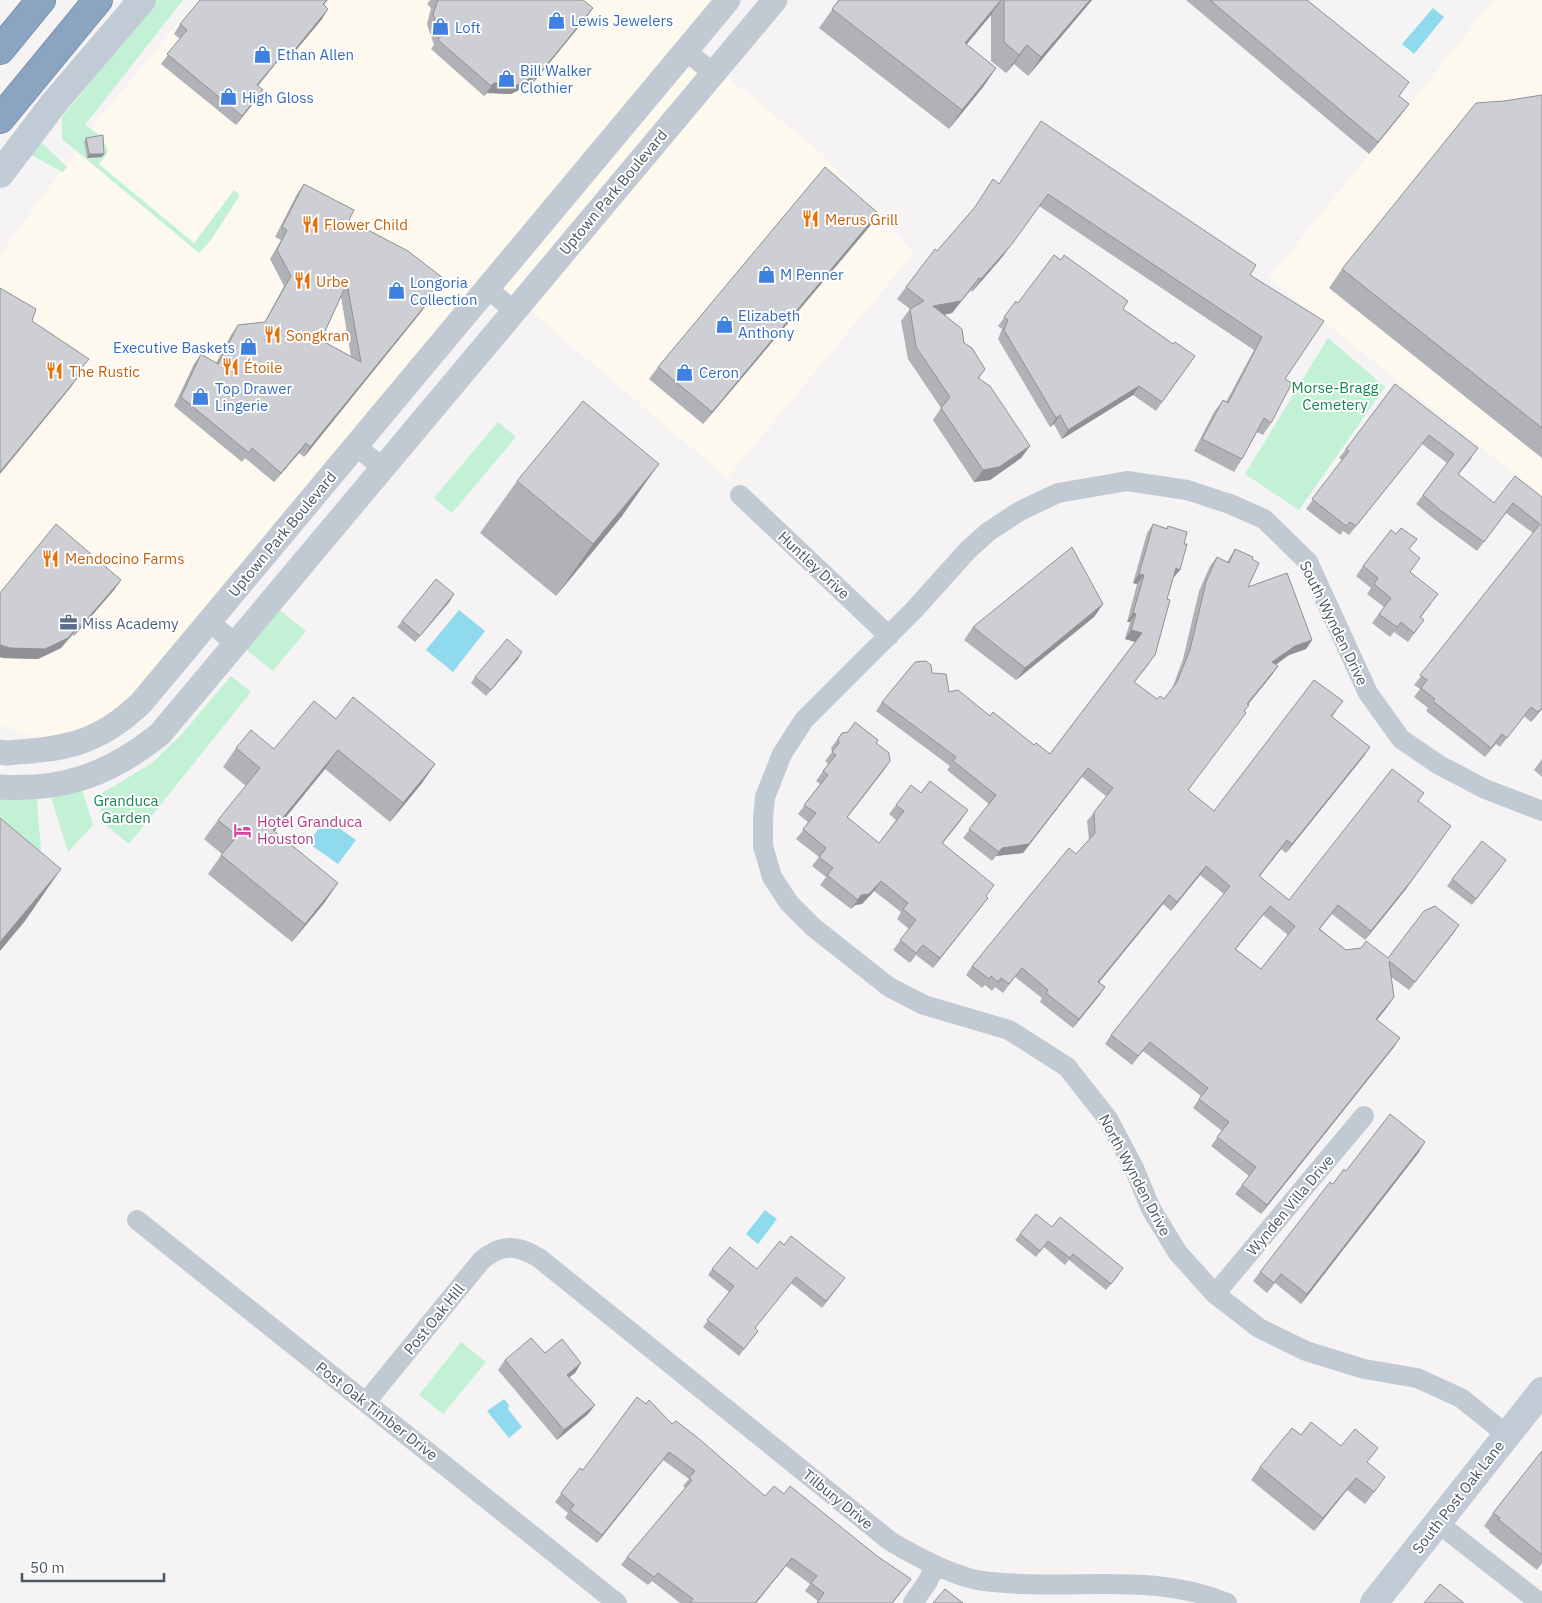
<svg xmlns="http://www.w3.org/2000/svg" width="1542" height="1603" font-family="'IBM Plex Sans',sans-serif">
<rect width="100%" height="100%" fill="#f5f3f3"/>
<path fill="#fdf9ef" d="M197 0H716L683 41 820 152 914 253 727 478 487 274 117 715 46 741 0 725V255L99 119Z
M1494 0H1542V496L1269 278Z"/>
<path fill="#c3f1d5" d="M157 0H183L85 125 102 137 108 152 99 164 194 243 234 190 240 195 211 240 199 253 62 139V117Z
M41 142 67 167 63 172 31 155Z
M1328 338 1385 387 1299 510 1245 474Z
M498 422 516 437 452 513 434 498Z
M277 608 306 631 273 671 244 648Z
M231 676 251 692 129 844 102 822 99 795 152 763 182 734Z
M82 789 93 825 68 852 50 794Z
M0 794 37 799 41 851 0 824Z
M461 1342 486 1362 443 1414 419 1395Z"/>
<path fill="#90daee" d="M1433 8 1444 17 1414 54 1402 44Z
M459 610 485 631 453 672 426 650Z
M326 819 356 840 338 864 308 843Z
M765 1210 777 1219 758 1244 746 1234Z
M504 1399 509 1405 508 1409 522 1427 509 1438 487 1411Z"/>
<g fill="none" stroke-linecap="round" stroke-linejoin="round">
<defs>
<path id="motorway" d="M0 50 41 0
M0 119 98 0"/>
</defs>
<use href="#motorway" stroke="#7690ad" stroke-width="30"/>
<path stroke="#c1cad2" stroke-width="20" d="M686 51 713 73
M487 288 514 311
M356 446 383 468
M740 495 889 636
M208 621 235 643
M137 1220 617 1603
M1215 1294 1364 1116
M366 1402 481 1261C501 1243 517 1245 539 1258L890 1541C915 1556 941 1570 969 1578 986 1583 1005 1583 1023 1584 1091 1587 1162 1575 1227 1603
M1507 1435 1461 1398 1417 1378 1364 1369 1306 1351 1259 1328 1215 1294 1178 1253 1151 1209 1134 1168 1108 1119 1067 1067 1009 1030 924 1005 889 987 813 927 789 903 772 877 763 846V819L765 797 782 754 804 720 914 610 968 550 988 532 1020 511 1058 493 1127 481 1187 490 1230 504 1264 519 1308 562 1368 693 1401 739 1439 765 1485 789 1542 811
M1438 1523 1540 1603
M913 1603 928 1581 935 1565"/>
<path stroke="#c1cad2" stroke-width="25" d="M0 752 6 753C64 749 97 745 141 703L728 0
M0 787C64 791 110 774 160 734L775 0"/>
<path stroke="#c1cbd6" stroke-width="28" d="M0 174 54 103 142 0
M1374 1603 1542 1391"/>
<use href="#motorway" stroke="#8ba5c1" stroke-width="28"/>
</g>
<path fill="#b0b2b7" fill-rule="evenodd" d="M328 0 324 5 322 19 287 61 281 57 258 86 263 90 256 100 236 125 161 64 180 39 174 34 180 24Z
M430 0H583L593 8 586 18 529 88 527 86 511 94 487 93 484 96 431 49 434 45 427 24 431 8 427 4Z
M839 0H1092L1028 76 1014 64 1006 73 991 61V15L966 44 996 68 983 87 949 129 819 28Z
M1186 0H1307L1399 96 1409 104 1400 116 1369 154Z
M1542 95V458L1329 288 1342 269 1504 101Z
M1032 134 1250 275 1285 379 1271 423 1263 435 1257 432 1242 459 1234 472 1194 451 1214 412 1223 400 1226 402 1254 350 1039 206 1003 256 972 292 971 290 952 313 945 315 964 343 985 369 979 378 1030 446 1021 458 990 480 974 482 933 420 941 408 908 359 901 321 910 309 897 299 906 287 999 184Z
M86 138 102 157 87 158 84 141Z
M304 184 349 220 428 302 421 312 304 457 299 453 274 482 245 458 242 462 174 406 194 364 201 354 216 363 231 335 238 325 264 323 284 286 270 259 281 240 275 237 297 194ZM341 297 351 357 321 340Z
M878 213 870 226 703 424 649 379 658 367Z
M1016 301 1018 303 1123 309 1173 344 1195 356 1156 411 1133 395 1062 439 1054 424 1050 427 998 339 1002 329 998 326Z
M1395 384 1472 458 1458 475 1494 503 1542 497V709L1531 722 1524 716 1500 747 1496 744 1485 757 1426 711 1428 708 1414 697 1420 689 1414 685 1533 533 1506 513 1477 551 1434 519 1416 504 1447 463 1422 444 1349 535 1343 531 1340 535 1306 509 1342 460 1339 458 1346 449Z
M517 481 622 516 556 596 480 533Z
M1153 524 1167 528 1168 526 1184 544 1180 570 1173 578 1149 664 1134 683 1157 699H1164L1172 689 1183 659 1199 591 1210 566 1217 557 1227 562 1235 549 1252 559 1248 587 1312 640 1306 649 1289 655 1276 665 1278 666 1248 704 1188 791 1214 811 1337 710 1332 717 1370 747 1364 756 1286 853 1281 849 1259 876 1289 900 1418 801 1406 889 1365 940 1332 914 1320 929 1346 950 1388 958 1459 925 1409 990 1391 977 1388 1006 1377 1020 1394 1047 1261 1214 1235 1194 1249 1176 1211 1146 1222 1131 1193 1108 1201 1096 1143 1051 1132 1065 1105 1044 1111 1035 1224 894 1200 875 1171 911 1163 904 1099 982 1105 987 1073 1028 1040 1002 1042 998 1015 977 1003 993 995 987 992 991 985 985 982 988 966 975 972 966 1089 840 1087 821 1107 797 1082 777 1023 853 996 856 992 861 963 838 989 804 947 770 950 766 876 711 882 702 932 673 949 692 990 716 1034 745 1050 754 1135 642 1125 639 1130 622H1127L1137 584 1133 583 1147 533ZM1263 915 1288 935 1261 969 1236 949Z
M1396 534 1409 550 1410 572 1431 604 1421 617 1417 630 1408 642 1394 632 1390 637 1372 623 1384 607 1367 594 1371 588 1356 576 1363 566Z
M121 580 114 590 74 636 73 635 61 648 38 659 3 658 0 657V593Z
M450 601 415 642 397 627 402 621Z
M1103 604 1094 617 1016 680 964 640 973 627Z
M518 659 486 696 471 683 475 677Z
M336 719 435 764 422 783 390 822 325 769 274 831 325 902 292 942 208 874 222 854 204 839 218 820 246 786 223 767 236 748 274 749Z
M842 733 876 743 884 770 847 817 879 843 896 820 889 814 896 805 921 793 961 820 942 844 986 896 981 907 933 968 916 955 910 963 893 950 909 929 897 919 901 912 874 891 862 904 855 905 851 909 820 885 826 877 812 866 819 857 796 839 809 823 798 814 820 784 816 781 828 764 825 761 832 752 831 748Z
M1542 759V777L1534 770Z
M1502 866 1472 905 1447 886 1452 879Z
M1419 1152 1301 1304 1275 1283 1267 1293 1253 1281 1260 1272 1333 1184 1346 1171Z
M1052 1227 1119 1275 1106 1290 1069 1260 1065 1265 1044 1247 1036 1257 1015 1240 1020 1234Z
M784 1245 840 1285 822 1308 791 1283 755 1328 758 1331 739 1356 703 1327 729 1292 708 1275 712 1269H757Z
M545 1353 581 1363 575 1373 569 1377 595 1405 588 1414 557 1440 498 1370 505 1360Z
M672 1424 765 1496 784 1494 911 1579 893 1603H817L818 1601 805 1591 810 1584 786 1566 756 1603H680L652 1581 648 1585 621 1565 627 1557 685 1488 683 1486 689 1479 663 1460 597 1543 565 1518 568 1513 555 1502 580 1468 583 1470Z
M1301 1435 1341 1446 1368 1463 1376 1490 1365 1504 1347 1490 1314 1531 1251 1480 1260 1467Z
M1542 1451V1563L1537 1570 1489 1532 1490 1531 1484 1526 1493 1513Z"/>
<path fill="#909195" d="M1001 0 991 15 952 62 965 43Z
M1090 0H1092L1028 76 1041 57Z
M593 8 586 18 529 88 536 78Z
M328 9 322 19 287 61 293 52Z
M1027 45 1014 64 1006 73 1019 55Z
M288 48 281 57 250 95 257 85Z
M996 68 983 87 949 129 962 110Z
M534 76 527 86 511 94 487 93 484 96 494 83Z
M263 90 256 100 236 125 242 116Z
M1409 104 1400 116 1369 154 1378 142Z
M89 154H104L102 157 87 158Z
M1048 194 1003 256 972 292 981 279Z
M878 213 870 226 703 424 712 412Z
M979 278 952 313 925 318 933 306Z
M428 302 421 312 304 457 310 447Z
M78 377 71 387 0 474V472Z
M1139 386 1133 395 1062 439 1068 430Z
M1060 415 1054 424 1050 427 1056 418Z
M1429 435 1422 444 1349 535 1356 526Z
M306 443 299 453 274 482 281 473Z
M1030 446 1021 458 990 480 974 482 983 470Z
M659 464 622 516 556 596 593 544Z
M1176 568 1180 570 1173 578 1169 577Z
M1139 574 1144 575 1137 584 1133 583Z
M121 580 114 590 74 636 81 626Z
M454 594 450 601 415 642 420 636Z
M1103 604 1094 617 1016 680 1025 668Z
M1133 613 1136 614 1130 622H1127Z
M79 625 61 648 38 659 3 658 0 657V645Z
M1131 630 1142 633 1136 642 1125 639Z
M1312 640 1306 649 1289 655 1266 671 1272 662 1295 646Z
M522 652 518 659 486 696 491 690Z
M1278 666 1272 675 1241 713 1247 704Z
M1542 708V709L1531 722 1538 712Z
M1370 747 1364 756 1286 853 1292 844Z
M338 750 325 769 260 849 273 830Z
M890 761 884 770 840 827 847 817Z
M435 764 422 783 390 822 403 803Z
M1088 768 1023 853 996 856 992 861 1002 848Z
M968 810 961 820 935 853 942 843Z
M1451 826 1406 889 1365 940 1371 931Z
M1287 840 1281 849 1253 885 1259 876Z
M1206 866 1200 875 1171 911 1177 902Z
M61 869 25 921 0 951V942Z
M881 881 874 891 862 904 855 905 851 909 861 895Z
M338 883 325 902 292 942 305 924Z
M1169 895 1163 904 1092 991 1098 982Z
M988 898 981 907 933 968 940 958Z
M1270 906 1263 915 1229 957 1235 949Z
M1459 925 1453 934 1409 990 1415 982Z
M1105 987 1099 996 1073 1028 1079 1019Z
M1394 997 1388 1006 1370 1028 1376 1019Z
M1400 1038 1394 1047 1261 1214 1267 1205Z
M1425 1142 1419 1152 1301 1304 1307 1294Z
M581 1363 575 1373 560 1384 567 1375Z
M595 1405 588 1414 557 1440 564 1430Z
M669 1452 663 1460 597 1543 602 1535Z
M1356 1478 1347 1490 1314 1531 1323 1518Z
M792 1558 786 1566 756 1603H755Z"/>
<path fill="#cdcfd5" stroke="#909195" fill-rule="evenodd" d="M200 0H327L323 4 328 9 293 52 288 48 257 85 263 90 242 116 167 54 187 30 180 24Z
M438 0H583L593 8 536 78 534 76 518 85 494 83 491 86 438 40 441 36 433 14Z
M839 0H1001L965 43 996 68 962 110 832 9Z
M1004 0H1090L1041 57 1027 45 1019 55 1004 42Z
M1210 0H1307L1409 82 1399 96 1409 104 1378 142Z
M1542 95V428L1342 269 1476 103 1504 101Z
M1041 121 1256 265 1250 275 1324 321 1285 379 1292 383 1271 423 1264 418 1242 459 1202 439 1223 400 1228 403 1262 337 1048 194 1012 244 981 279 979 278 961 301 933 306 962 329 964 343 972 348 985 369 978 378 990 386 1030 446 999 467 983 470 941 408 950 397 916 347 910 309 924 301 906 287 935 249 937 251 975 207 993 179 999 184Z
M103 135 104 154H89L86 138Z
M825 167 878 213 712 412 658 367Z
M304 184 354 210 349 220 408 251 443 278 428 302 310 447 306 443 281 473 252 448 249 453 181 397 201 354 218 364 238 325 265 322 291 276 277 250 287 230 282 227ZM347 283 361 362 321 340Z
M1054 255 1061 260 1064 255 1128 301 1123 309 1173 344 1175 342 1195 356 1162 402 1139 386 1068 430 1060 415 1056 418 1004 330 1008 320 1004 317 1016 301 1018 303Z
M0 288 36 309 32 321 89 359 76 375 78 377 0 472Z
M1395 384 1478 448 1458 474 1472 485 1494 503 1515 476 1542 497V708L1538 712 1531 707 1507 738 1502 734 1491 748 1433 701 1435 699 1421 688 1427 680 1420 675 1540 524 1513 503 1484 542 1440 510 1423 495 1454 454 1429 435 1356 526 1350 522 1346 526 1312 499 1349 451 1346 449Z
M583 401 659 464 593 544 517 481Z
M56 524 121 580 81 626 79 625 68 638 45 649 10 648 0 645V593Z
M1153 524 1167 529 1168 526 1187 532 1184 544H1187L1180 570 1176 568 1167 599 1170 600 1155 655 1134 682 1157 699 1160 696 1164 699 1177 682 1190 650 1206 582 1217 557 1229 563 1235 549 1253 557 1252 559 1259 563 1248 587 1287 573 1312 640 1295 646 1272 662 1278 666 1247 704 1249 705 1244 711 1246 713 1188 790 1214 811 1314 680 1343 701 1331 716 1370 747 1292 844 1287 840 1259 876 1289 900 1392 769 1424 793 1418 801 1451 826 1412 880 1371 931 1338 905 1319 929 1346 950 1361 948 1366 941 1388 958 1424 911 1435 906 1459 925 1415 982 1389 961 1394 997 1376 1019 1400 1038 1267 1205 1242 1185 1256 1167 1217 1137 1229 1122 1199 1099 1208 1088 1150 1042 1138 1056 1111 1035 1230 886 1206 866 1177 902 1169 895 1098 982 1105 987 1079 1019 1046 993 1048 990 1022 968 1009 984 1001 978 998 982 991 976 989 979 972 966 1069 848 1076 854 1095 833 1094 812 1113 788 1088 768 1029 844 1002 848 999 852 969 829 996 795 953 761 956 757 882 702 915 662 926 661 931 665 932 673 946 674 949 692 958 690 990 716 993 712 1034 745 1036 743 1050 754 1142 633 1131 630 1136 614 1133 613 1144 575 1139 574ZM1270 906 1295 926 1261 969 1235 949Z
M1401 528 1417 539 1409 549 1420 558 1410 572 1438 594 1420 617 1424 620 1414 633 1401 622 1397 627 1379 614 1391 598 1374 584 1378 578 1363 566 1391 530 1396 534Z
M1072 547 1103 604 1025 668 973 627Z
M436 579 454 594 420 636 402 621Z
M507 639 522 652 491 690 475 677Z
M353 697 435 764 403 803 338 750 273 830 338 883 305 924 221 855 237 836 218 820 260 768 236 748 251 730 274 749 314 701 336 719Z
M855 722 878 740 876 743 889 753 890 761 847 817 879 843 904 811 896 805 911 785 921 793 930 781 968 810 942 843 994 885 986 896 988 898 940 958 923 945 916 953 900 940 916 920 903 909 908 903 881 881 869 894 861 895 858 900 827 875 833 868 819 857 826 848 803 829 816 813 804 805 828 775 823 771 836 755 832 752 839 743 838 739 842 733 848 732Z
M0 818 61 869 0 942Z
M1482 841 1506 860 1476 899 1452 879Z
M1390 1114 1425 1142 1307 1294 1281 1274 1274 1283 1260 1272 1330 1182 1333 1184 1344 1169 1346 1171Z
M1036 1214 1052 1227 1060 1217 1123 1268 1111 1284 1073 1254 1070 1258 1048 1241 1040 1251 1020 1234Z
M791 1236 845 1278 826 1301 796 1277 755 1328 758 1331 744 1349 707 1320 734 1286 712 1269 730 1247 757 1269 780 1241 784 1245Z
M531 1338 545 1353 562 1339 581 1363 567 1375 595 1405 564 1430 505 1360Z
M637 1397 646 1404 649 1400 672 1424 676 1421 698 1438 765 1496 774 1486 784 1494 790 1486 877 1556 911 1579 892 1603H817L824 1593 811 1583 817 1576 792 1558 755 1603H690L693 1599 658 1573 654 1577 627 1557 692 1480 689 1478 695 1471 669 1452 602 1535 570 1510 574 1505 561 1493 580 1468 583 1470Z
M1311 1422 1341 1446 1355 1429 1378 1448 1367 1462 1385 1477 1374 1492 1356 1478 1323 1518 1260 1467 1292 1428 1301 1435Z
M1542 1451V1555L1498 1519 1500 1518 1493 1513Z
M1440 1584 1464 1603H1424Z
M945 1589 963 1603H933Z"/>
<defs>
<symbol id="shop-bare" viewBox="-9 -9 18 18"><path d="M-5-2.5h2.3a2.7 3.5 0 0 1 5.4 0H5L5.5 6h-11ZM-1.5-2.5h3a1.5 2.3 0 0 0-3 0Z" fill="#3f7fe0" stroke="#fff" stroke-width="2.5" paint-order="stroke"/></symbol>
<symbol id="restaurant-bare" viewBox="-9 -9 18 18"><path d="M-5-6h1v4h1v-4h1v4h1v-4h1v5L-1.5 .5V6h-2V.5L-5-1ZM5-6V6H3V1.5H1.5Q1.5-4 5-6Z" fill="#e8710a" stroke="#fff" stroke-width="2.5" paint-order="stroke"/></symbol>
<symbol id="office-bare" viewBox="-9 -9 18 18"><path d="M-6-3h4V-5.5h4V-3h4V5H-6ZM-1-4.5V-3h2v-1.5ZM-6 0V1H6V0Z" fill="#5c6f8a" stroke="#fff" stroke-width="2.5" paint-order="stroke"/></symbol>
<symbol id="hotel-bare" viewBox="-9 -9 18 18"><path d="M-6-4.5h1.5V1H6V5H4.5V3h-9V5H-6ZM-4 0a1.8 1.8 0 1 1 3.6 0ZM.5 0V-2.5h3Q6-2.5 6 0Z" fill="#d1479c" stroke="#fff" stroke-width="2.5" paint-order="stroke"/></symbol>
</defs>
<g fill-rule="evenodd">
<use href="#shop-bare" x="544" y="8" width="25" height="25"/>
<use href="#shop-bare" x="428" y="14" width="25" height="25"/>
<use href="#shop-bare" x="250" y="42" width="25" height="25"/>
<use href="#shop-bare" x="494" y="66" width="25" height="25"/>
<use href="#shop-bare" x="216" y="84" width="25" height="25"/>
<use href="#restaurant-bare" x="798" y="206" width="25" height="25"/>
<use href="#restaurant-bare" x="298" y="212" width="25" height="25"/>
<use href="#shop-bare" x="754" y="262" width="25" height="25"/>
<use href="#restaurant-bare" x="290" y="268" width="25" height="25"/>
<use href="#shop-bare" x="384" y="278" width="25" height="25"/>
<use href="#shop-bare" x="712" y="312" width="25" height="25"/>
<use href="#restaurant-bare" x="260" y="322" width="25" height="25"/>
<use href="#shop-bare" x="236" y="334" width="25" height="25"/>
<use href="#restaurant-bare" x="218" y="354" width="25" height="25"/>
<use href="#restaurant-bare" x="42" y="358" width="25" height="25"/>
<use href="#shop-bare" x="672" y="360" width="25" height="25"/>
<use href="#shop-bare" x="188" y="384" width="25" height="25"/>
<use href="#restaurant-bare" x="38" y="546" width="25" height="25"/>
<use href="#office-bare" x="56" y="610" width="25" height="25"/>
<use href="#hotel-bare" x="230" y="818" width="25" height="25"/>
</g>
<g text-anchor="middle" dominant-baseline="central" stroke-width="4" stroke-linejoin="round" paint-order="stroke">
<g font-size="15" fill="#366cbe" stroke="#fff" text-anchor="start">
<text x="571" y="20">Lewis Jewelers</text>
<text x="455" y="27">Loft</text>
<text x="277" y="54">Ethan Allen</text>
<text x="520" y="70">Bill Walker<tspan x="520" dy="17">Clothier</tspan></text>
<text x="242" y="97">High Gloss</text>
<text x="780" y="274">M Penner</text>
<text x="410" y="282">Longoria<tspan x="410" dy="17">Collection</tspan></text>
<text x="738" y="315">Elizabeth<tspan x="738" dy="17">Anthony</tspan></text>
<text x="235" y="347" text-anchor="end">Executive Baskets</text>
<text x="699" y="372">Ceron</text>
<text x="215" y="388">Top Drawer<tspan x="215" dy="17">Lingerie</tspan></text>
</g>
<g font-size="15" fill="#4a5661" stroke="#fff">
<text transform="translate(613 192) rotate(-50)">Uptown Park Boulevard</text>
<text transform="translate(282 534) rotate(-50)">Uptown Park Boulevard</text>
<text transform="translate(814 565) rotate(43)">Huntley Drive</text>
<text transform="translate(1334 623) rotate(64)">South Wynden Drive</text>
<text transform="translate(1135 1175) rotate(62)">North Wynden Drive</text>
<text transform="translate(1290 1205) rotate(-50)">Wynden Villa Drive</text>
<text transform="translate(434 1319) rotate(-51)">Post Oak Hill</text>
<text transform="translate(377 1411) rotate(38)">Post Oak Timber Drive</text>
<text transform="translate(1458 1497) rotate(-52)">South Post Oak Lane</text>
<text transform="translate(838 1499) rotate(39)">Tilbury Drive</text>
</g>
<g font-size="15" fill="#c56008" stroke="#fff" text-anchor="start">
<text x="825" y="219">Merus Grill</text>
<text x="324" y="224">Flower Child</text>
<text x="316" y="281">Urbe</text>
<text x="286" y="335">Songkran</text>
<text x="244" y="367">Étoile</text>
<text x="69" y="371">The Rustic</text>
<text x="65" y="558">Mendocino Farms</text>
</g>
<g font-size="15" fill="#17864f" stroke="#fff">
<text x="1335" y="387">Morse-Bragg<tspan x="1335" dy="17">Cemetery</tspan></text>
<text x="126" y="800">Granduca<tspan x="126" dy="17">Garden</tspan></text>
</g>
<g font-size="15" fill="#4e5e75" stroke="#fff" text-anchor="start">
<text x="82" y="623">Miss Academy</text>
</g>
<g font-size="15" fill="#b23c85" stroke="#fff" text-anchor="start">
<text x="257" y="821">Hotel Granduca<tspan x="257" dy="17">Houston</tspan></text>
</g>
</g>
<path d="M22 1573v8h142v-8" fill="none" stroke="#4a5661" stroke-width="2.5"/>
<text x="30" y="1573" font-size="15" fill="#4a5661" stroke="#ffffff" stroke-width="4" paint-order="stroke">50 m</text>
</svg>
